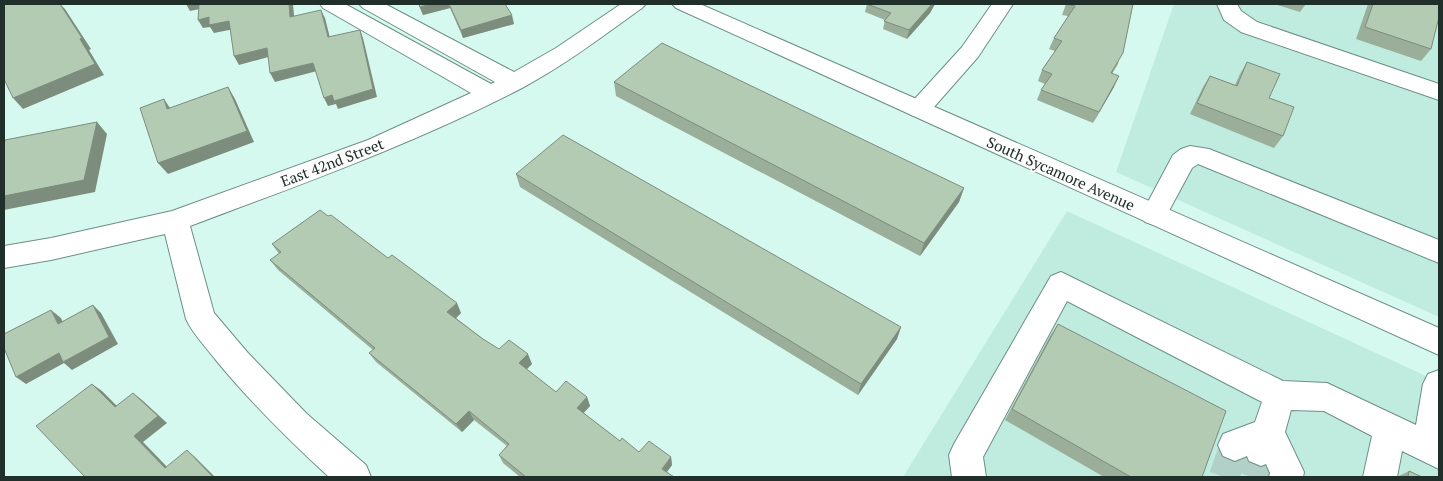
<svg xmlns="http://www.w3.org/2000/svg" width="1443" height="481" font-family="'PT Serif',serif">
<rect width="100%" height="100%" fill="#d5f9ef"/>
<path fill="#c0ece0" d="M1174 4H1439V317L1116 172Z
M1067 211 1439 382V477H903Z"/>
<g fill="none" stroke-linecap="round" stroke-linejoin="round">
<path stroke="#b1d1c8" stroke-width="30" stroke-dasharray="30 15" stroke-linecap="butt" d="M1224 477 1235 445
M1253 477 1259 457"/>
<defs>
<path id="minor" d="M320 4H345L491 84 495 82 363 8 359 4H385L514 72 556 48 621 4H646L642 8C603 36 565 65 522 88 416 143 302 184 190 226L214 313 248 353 307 414 366 465 371 477H329C289 440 250 402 215 359 205 346 193 334 186 319L165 234 51 260 4 268V246L51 238 172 211 368 140 471 93 323 8Z
M992 4H1013L978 57 927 115 919 117 911 115 907 109 911 103 962 47Z
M1217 4H1237L1241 11 1257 22 1439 84V100L1241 32 1224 20Z
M1190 146 1209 149 1439 240V263L1198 164 1192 168 1163 222 1154 225 1145 222 1141 215 1173 155 1181 149Z
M1061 272 1283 381 1327 383 1416 425 1423 384 1428 374 1439 370V469L1402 451 1397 477H1363L1372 436 1324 411 1291 410 1285 432 1304 472 1303 477H1269L1270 473 1266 464 1261 466 1249 461 1247 456 1235 461 1223 456 1218 445 1223 434 1255 422 1262 402 1067 301 983 457 986 477H952L949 455 954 444 1051 276Z"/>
<path id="major" d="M672 4H700L1439 328V355L676 8Z"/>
</defs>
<use href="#minor" stroke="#6d8f86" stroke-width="2"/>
<use href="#major" stroke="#6d8f86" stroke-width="2"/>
<use href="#minor" fill="#fff" fill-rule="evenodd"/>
<use href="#major" fill="#fff" fill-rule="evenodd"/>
</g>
<path fill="#9aae9a" d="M418 4H505L514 24 463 38 450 8 423 15Z
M867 4H935L930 13 907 39 883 29 885 20 865 12Z
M1066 4H1133L1118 64 1112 74 1114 87 1093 123 1037 100 1041 90 1045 84 1038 81 1042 70 1055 51 1049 49 1054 38 1068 16 1062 15Z
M1274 4H1306L1300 12Z
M1368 4H1439L1431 49 1421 61 1356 39Z
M1247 62 1269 98 1283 136 1274 148 1190 114 1203 87 1210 76 1235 85 1240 74Z
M614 82 964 188 959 202 920 256 616 96Z
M516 174 901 327 897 339 858 395 520 187Z
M272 244 461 313 456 318 483 339 499 349 532 364 526 369 556 392 587 397 590 406 583 413 620 441 639 452 671 457 672 465 667 472 674 477H520L503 463 499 455 507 446 474 420 462 432 376 362 369 353 373 350 278 270 270 260 279 254Z
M1058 324 1202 477H1104L1005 420 1050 336Z
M1409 471 1422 477H1397Z"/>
<path fill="#7d8d7d" d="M60 4 65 9 91 49 89 50 104 75 23 109 13 98Z
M186 4H202L205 8 190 11Z
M289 4H293L295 26 290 17Z
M431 4H448L450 8 423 15 420 7Z
M932 4H935L930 13 907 39 909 30Z
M321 10 325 18 332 46 328 37Z
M512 15 514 24 463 38 461 30Z
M209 17 229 21 234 29 214 33 210 27 203 28 198 20Z
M360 30 363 38 377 97 338 109 336 104 328 106 324 98Z
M267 48 272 56 239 65 234 56Z
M313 63 317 71 275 82 270 73Z
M1119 76 1114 87 1093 123 1099 112Z
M228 87 235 99 254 142 168 174 158 163Z
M164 99 172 111 167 109Z
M97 122 107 134 95 192 4 210V196Z
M964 188 959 202 920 256 924 243Z
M457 303 461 313 452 322 447 312Z
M93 305 101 313 118 344 72 370 64 363 26 384 16 377Z
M51 310 61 318 67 331 58 324Z
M901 327 897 339 858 395 861 384Z
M528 354 532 364 523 373 519 363Z
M92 384 102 391 124 413 115 407Z
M133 393 142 400 167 423 143 442 174 474 165 468 134 436Z
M587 397 590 406 580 417 577 408Z
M469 411 474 420 462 432 456 424Z
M187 450 195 457 215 477H213Z
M671 457 672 465 663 477 662 469Z"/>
<path fill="#b3cab3" stroke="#7d8d7d" d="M4 4H60L82 38 80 39 95 64 13 98 4 79Z
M199 4H289L290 17 321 10 328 37 360 30 373 89 334 101 332 95 324 98 313 63 270 73 267 48 234 56 229 21 209 25V17L198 20Z
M419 4H431L420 7Z
M449 4H505L512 15 461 30Z
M867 4H932L909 30 884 21 891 13Z
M1067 4H1133L1123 53 1111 73 1119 76 1099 112 1041 90 1052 74 1042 70 1062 41 1054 38 1075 6Z
M1373 4H1439V17L1431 49 1365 27Z
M662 43 964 188 924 243 614 82Z
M1247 62 1280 74 1269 98 1294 107 1283 136 1197 103 1210 76 1237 86Z
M228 87 247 131 158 163 140 108 164 99 167 109Z
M97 122 84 180 4 196V144L5 140Z
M563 135 901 327 861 384 516 174Z
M320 210 328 216 331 215 388 258 392 255 457 303 447 312 483 339 499 349 509 340 528 354 519 363 556 392 566 381 587 397 577 408 620 441 622 438 639 452 649 441 671 457 662 469 674 477H526L499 455 509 444 469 411 456 424 369 353 375 348 270 260 281 252 272 244Z
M93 305 109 337 63 362 59 353 16 377 4 348V334L51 310 58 324Z
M1058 324 1226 411 1202 477H1131L1012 409Z
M92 384 115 407 133 393 158 416 134 436 165 468 187 450 213 477H85L36 426Z
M1409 471 1422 477H1408Z"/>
<g text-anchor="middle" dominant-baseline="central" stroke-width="4" stroke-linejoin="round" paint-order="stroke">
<g font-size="15" fill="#212f2b" stroke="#fdfdfd">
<text transform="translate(332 162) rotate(-21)">East 42nd Street</text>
<text transform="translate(1061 173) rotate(24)">South Sycamore Avenue</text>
</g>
</g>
<rect width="1443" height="481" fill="none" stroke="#212f2b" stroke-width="10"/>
</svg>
